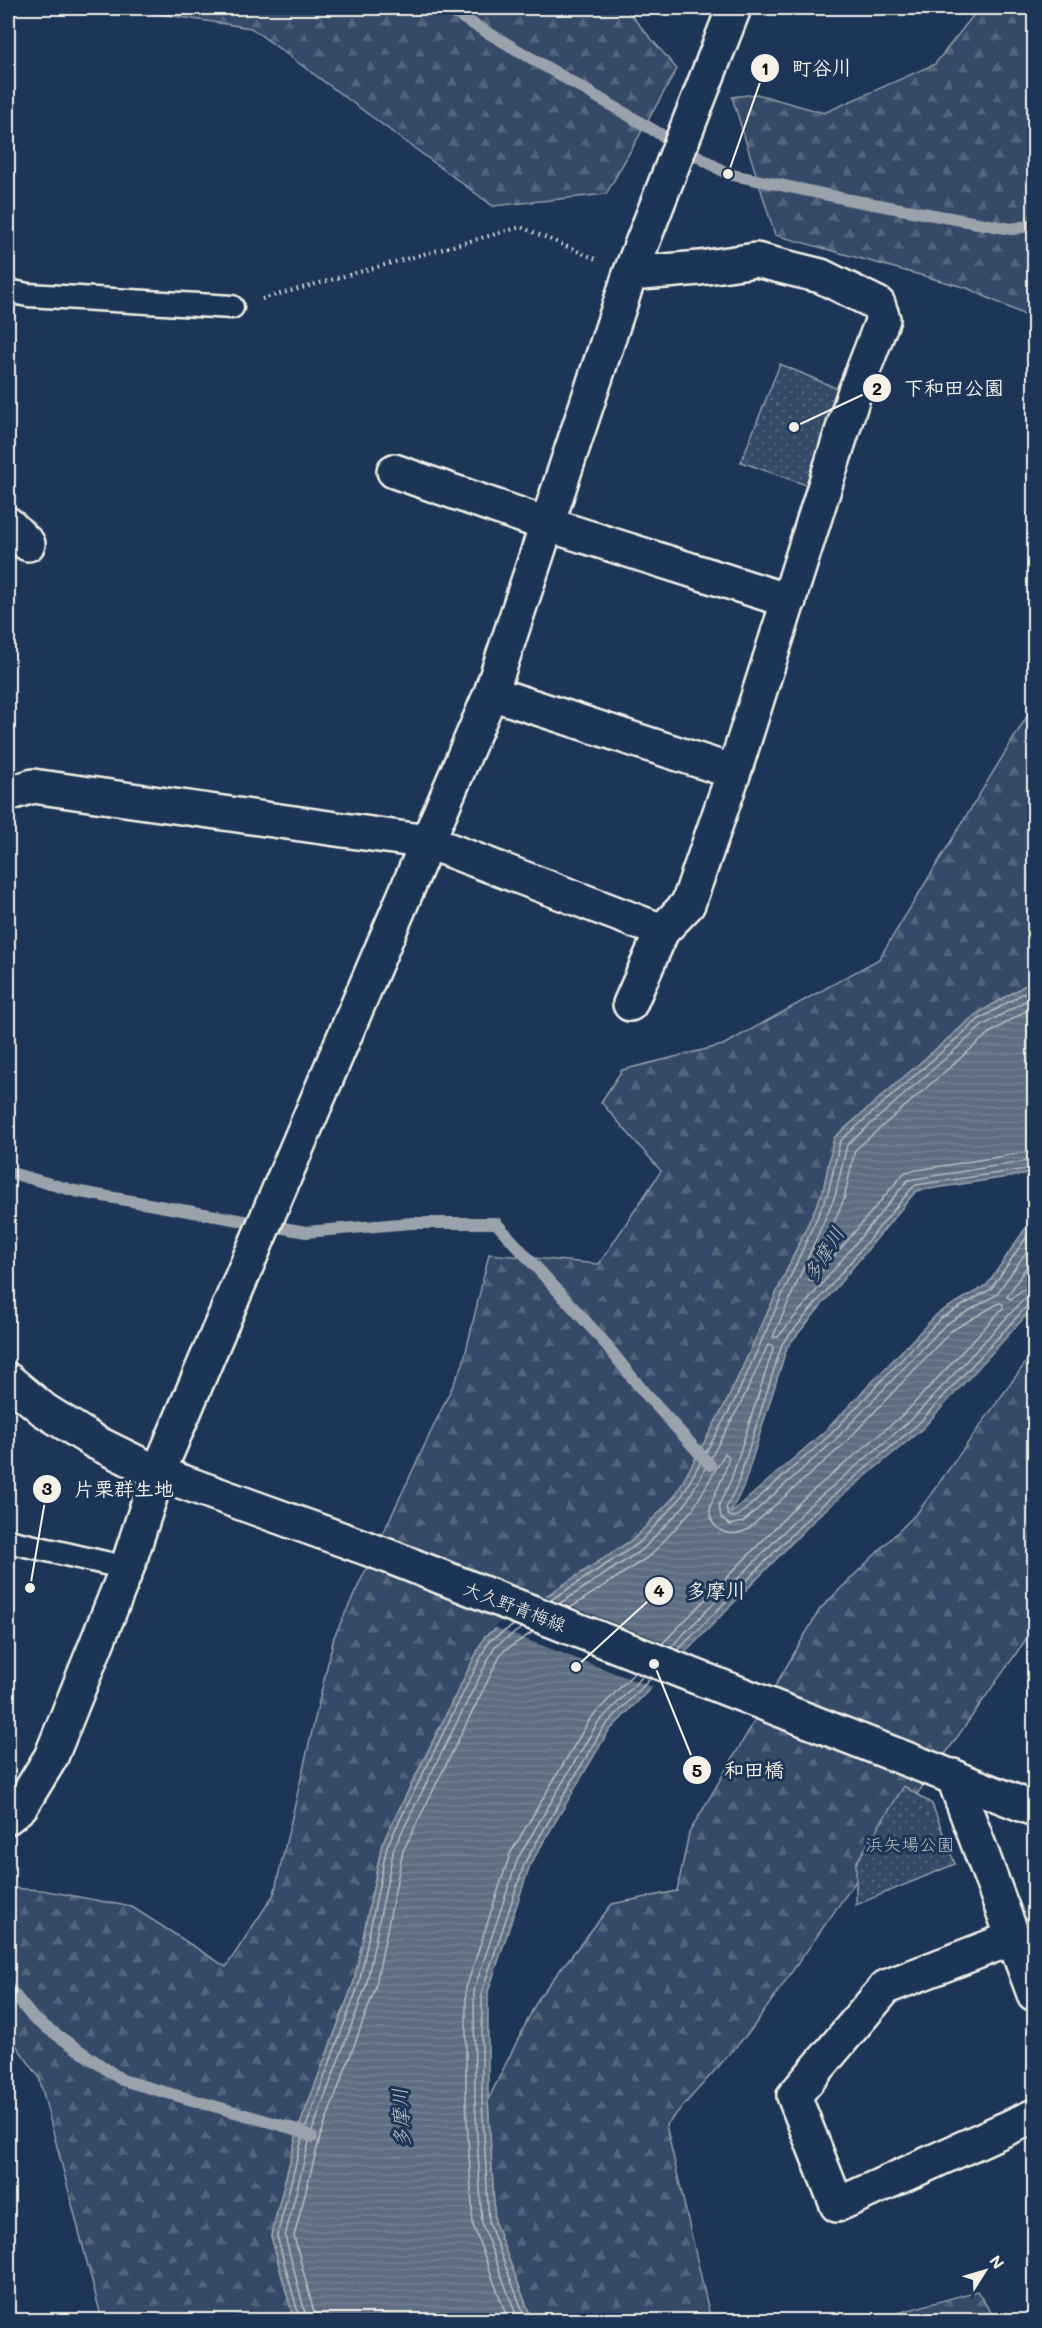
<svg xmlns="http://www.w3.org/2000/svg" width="1042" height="2328" font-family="Mali,'Klee One',sans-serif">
<defs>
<pattern id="forest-firs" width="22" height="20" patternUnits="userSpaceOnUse" patternTransform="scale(1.5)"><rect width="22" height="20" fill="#354a67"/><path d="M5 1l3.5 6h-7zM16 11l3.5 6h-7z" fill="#53657d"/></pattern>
<pattern id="park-dots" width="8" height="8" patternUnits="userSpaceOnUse" patternTransform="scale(1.5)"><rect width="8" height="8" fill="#354a67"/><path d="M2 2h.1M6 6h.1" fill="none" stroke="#53657d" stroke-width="1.8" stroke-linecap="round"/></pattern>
<pattern id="water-rules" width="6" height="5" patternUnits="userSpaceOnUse" patternTransform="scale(1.5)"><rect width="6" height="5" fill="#5e6d82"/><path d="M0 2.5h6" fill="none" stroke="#768294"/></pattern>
</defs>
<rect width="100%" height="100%" fill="#1d3557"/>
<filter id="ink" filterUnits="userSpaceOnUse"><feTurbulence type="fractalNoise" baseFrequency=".0167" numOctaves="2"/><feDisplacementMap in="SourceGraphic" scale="12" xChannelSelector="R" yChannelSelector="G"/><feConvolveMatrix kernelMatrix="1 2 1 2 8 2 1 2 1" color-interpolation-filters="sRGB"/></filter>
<g filter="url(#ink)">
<path fill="url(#forest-firs)" stroke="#949ea8" stroke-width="1.5" d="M122 8H625L677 69 606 194 493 206 251 28Z
M979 8H1034V315L1029 317 967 288 775 235 732 97 757 94 824 113 935 64Z
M1034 705V980L975 1015 834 1138 823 1191 729 1397 675 1496 635 1538 485 1636 382 1844 354 1982 298 2130 271 2236 294 2320H102L39 2077 8 2034V1888L42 1890 132 1907 226 1967 274 1894 334 1637 463 1364 489 1254 599 1264 661 1171 601 1102 622 1070 723 1045 879 959Z
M1034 1351V1628L751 2030 666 2125 711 2320H532L495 2223 488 2100 539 1997 612 1904 677 1891 689 1833 820 1609 918 1512Z
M977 2291 996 2320H873Z"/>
<path fill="url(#park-dots)" stroke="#949ea8" stroke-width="1.5" d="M780 364 845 392 812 487 741 462Z
M904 1786 932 1804 955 1864 856 1905V1863Z"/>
<path fill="url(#water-rules)" stroke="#9aa2ab" stroke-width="1.5" d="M1034 980V1173L916 1191 787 1347 744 1485 730 1514 826 1430 938 1313 987 1285 1025 1229 1034 1227V1307L922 1429 818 1516 608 1732 530 1865 488 1992V2100L495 2223 532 2320H294L271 2236 298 2130 354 1982 382 1844 485 1636 635 1538 675 1496 729 1397 823 1191 834 1138 975 1015Z"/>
<path fill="#1d3557" d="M543 1595 689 1652 654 1688 493 1627Z"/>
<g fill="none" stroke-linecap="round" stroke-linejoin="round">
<path stroke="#b8bcbf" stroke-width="1.5" d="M1034 996 982 1026 847 1145 835 1196 773 1337H778L908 1180 1034 1160
M1034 1006 988 1034 855 1150 844 1199 809 1280H814L905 1172 1034 1151
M1034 1168 916 1185 912 1188 782 1344 738 1483 726 1508 728 1515 733 1517 738 1516 830 1435 941 1318 991 1289 1028 1235 1034 1233
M1034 1255 1007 1297 1011 1299 1022 1290 1034 1287
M551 1600 639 1543 680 1499 735 1400 828 1193 840 1141 978 1020 1034 987
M559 1604 643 1549 685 1505 741 1403 768 1345H772L773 1349 731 1480 719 1505 721 1518 730 1525 743 1522 835 1440 946 1324 996 1295 1034 1241
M570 1608 651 1555 693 1509 725 1453 729 1457C727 1464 725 1472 722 1479 715 1495 700 1516 720 1530 728 1535 738 1534 747 1530L842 1446 951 1331 999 1303 1003 1304V1308L906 1412 803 1499 662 1644
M671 1647 809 1506 912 1419 1023 1300 1034 1296
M678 1650 814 1512 918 1424 1027 1306 1034 1304
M300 2320 277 2236 304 2132 359 1984 387 1846 489 1641 514 1625
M307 2320 285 2236 311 2134 366 1986 394 1848 495 1646 522 1628
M316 2320 294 2236 320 2137 375 1989 403 1851 502 1652 533 1632
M508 2320 473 2225 466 2100V1988L510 1854 590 1719 635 1672
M518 2320 482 2224 475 2100 474 1990 518 1858 597 1724 644 1675
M526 2320 489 2223 482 2100V1991L525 1862 603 1728 651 1678"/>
<path stroke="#9aa2ab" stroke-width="12" d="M446 8 728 174 851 200 1011 229 1034 225
M8 1172 75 1191 306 1232 411 1223H496L599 1336 643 1391 710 1465
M8 1987 34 2019 122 2080 298 2130 312 2137"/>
<defs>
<path id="lane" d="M8 291 28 295 232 307
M8 1541 127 1568"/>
<path id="street" d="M630 274 700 268 756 260 821 276 878 304 883 319 854 394 734 772 688 904 662 931 630 1004
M394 471 546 524 789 601
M8 524 28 544
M491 693 734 772
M8 794 33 786 428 842 662 931
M953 1776 1034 1994
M8 1817 21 1806 51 1757 127 1568 158 1473 491 693 630 274 734 8
M1013 1938 886 1987 794 2096 837 2205 1034 2116"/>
<path id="secondary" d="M8 1380 44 1410 95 1442 158 1473 388 1556 1034 1809"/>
</defs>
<use href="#lane" stroke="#f4f1e8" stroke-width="27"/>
<use href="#street" stroke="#f4f1e8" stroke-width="38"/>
<use href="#secondary" stroke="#f4f1e8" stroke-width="38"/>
<path stroke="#f4f1e8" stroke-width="4" stroke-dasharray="1.5 4.5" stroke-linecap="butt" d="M262 299 521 227 598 260"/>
<use href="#lane" stroke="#1d3557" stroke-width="22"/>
<use href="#street" stroke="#1d3557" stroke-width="33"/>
<use href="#secondary" stroke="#1d3557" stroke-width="33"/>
</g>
</g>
<g text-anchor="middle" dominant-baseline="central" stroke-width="6" stroke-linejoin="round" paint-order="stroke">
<g font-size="18" fill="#f4f1e8" stroke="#1d3557">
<text transform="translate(515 1606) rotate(21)">大久野青梅線</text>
</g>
<g font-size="18" fill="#bbbfc1" stroke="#1d3557">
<text x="910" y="1844">浜矢場公園</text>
</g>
<g font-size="20" font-style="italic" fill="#c0c3c4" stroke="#1d3557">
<text transform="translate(823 1254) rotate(-59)">多摩川</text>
<text transform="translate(400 2118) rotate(-93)">多摩川</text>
</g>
</g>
<path fill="none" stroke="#f4f1e8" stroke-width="2" d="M728 174L765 68M794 427L877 388M30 1588L47 1489M576 1667L659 1591M654 1664L697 1770"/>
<g fill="#f4f1e8" stroke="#1d3557" stroke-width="2">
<circle cx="728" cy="174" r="6"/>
<circle cx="794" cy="427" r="6"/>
<circle cx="30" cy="1588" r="6"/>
<circle cx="576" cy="1667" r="6"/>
<circle cx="654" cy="1664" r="6"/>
<circle cx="765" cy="68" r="15"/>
<circle cx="877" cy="388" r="15"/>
<circle cx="47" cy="1489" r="15"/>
<circle cx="659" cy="1591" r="15"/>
<circle cx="697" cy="1770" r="15"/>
</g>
<g font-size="18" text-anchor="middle" font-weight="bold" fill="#111">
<text x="765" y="75">1</text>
<text x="877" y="395">2</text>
<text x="47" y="1495">3</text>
<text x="659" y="1597">4</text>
<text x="697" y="1777">5</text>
</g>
<g font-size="20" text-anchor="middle" font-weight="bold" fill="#f4f1e8" stroke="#1d3557" stroke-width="6" stroke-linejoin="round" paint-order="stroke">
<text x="822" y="75">町谷川</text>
<text x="954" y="395">下和田公園</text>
<text x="124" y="1496">片栗群生地</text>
<text x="716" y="1598">多摩川</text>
<text x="754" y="1777">和田橋</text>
</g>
<rect width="1042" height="2328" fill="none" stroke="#1d3557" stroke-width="30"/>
<rect x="15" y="15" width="1012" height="2298" fill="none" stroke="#f4f1e8" stroke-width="2" filter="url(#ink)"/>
<g transform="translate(985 2271) rotate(53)" stroke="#1d3557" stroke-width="4.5" paint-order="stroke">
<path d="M0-4.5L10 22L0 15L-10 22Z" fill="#f4f1e8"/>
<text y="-9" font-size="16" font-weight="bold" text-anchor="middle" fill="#f4f1e8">N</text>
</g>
</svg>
